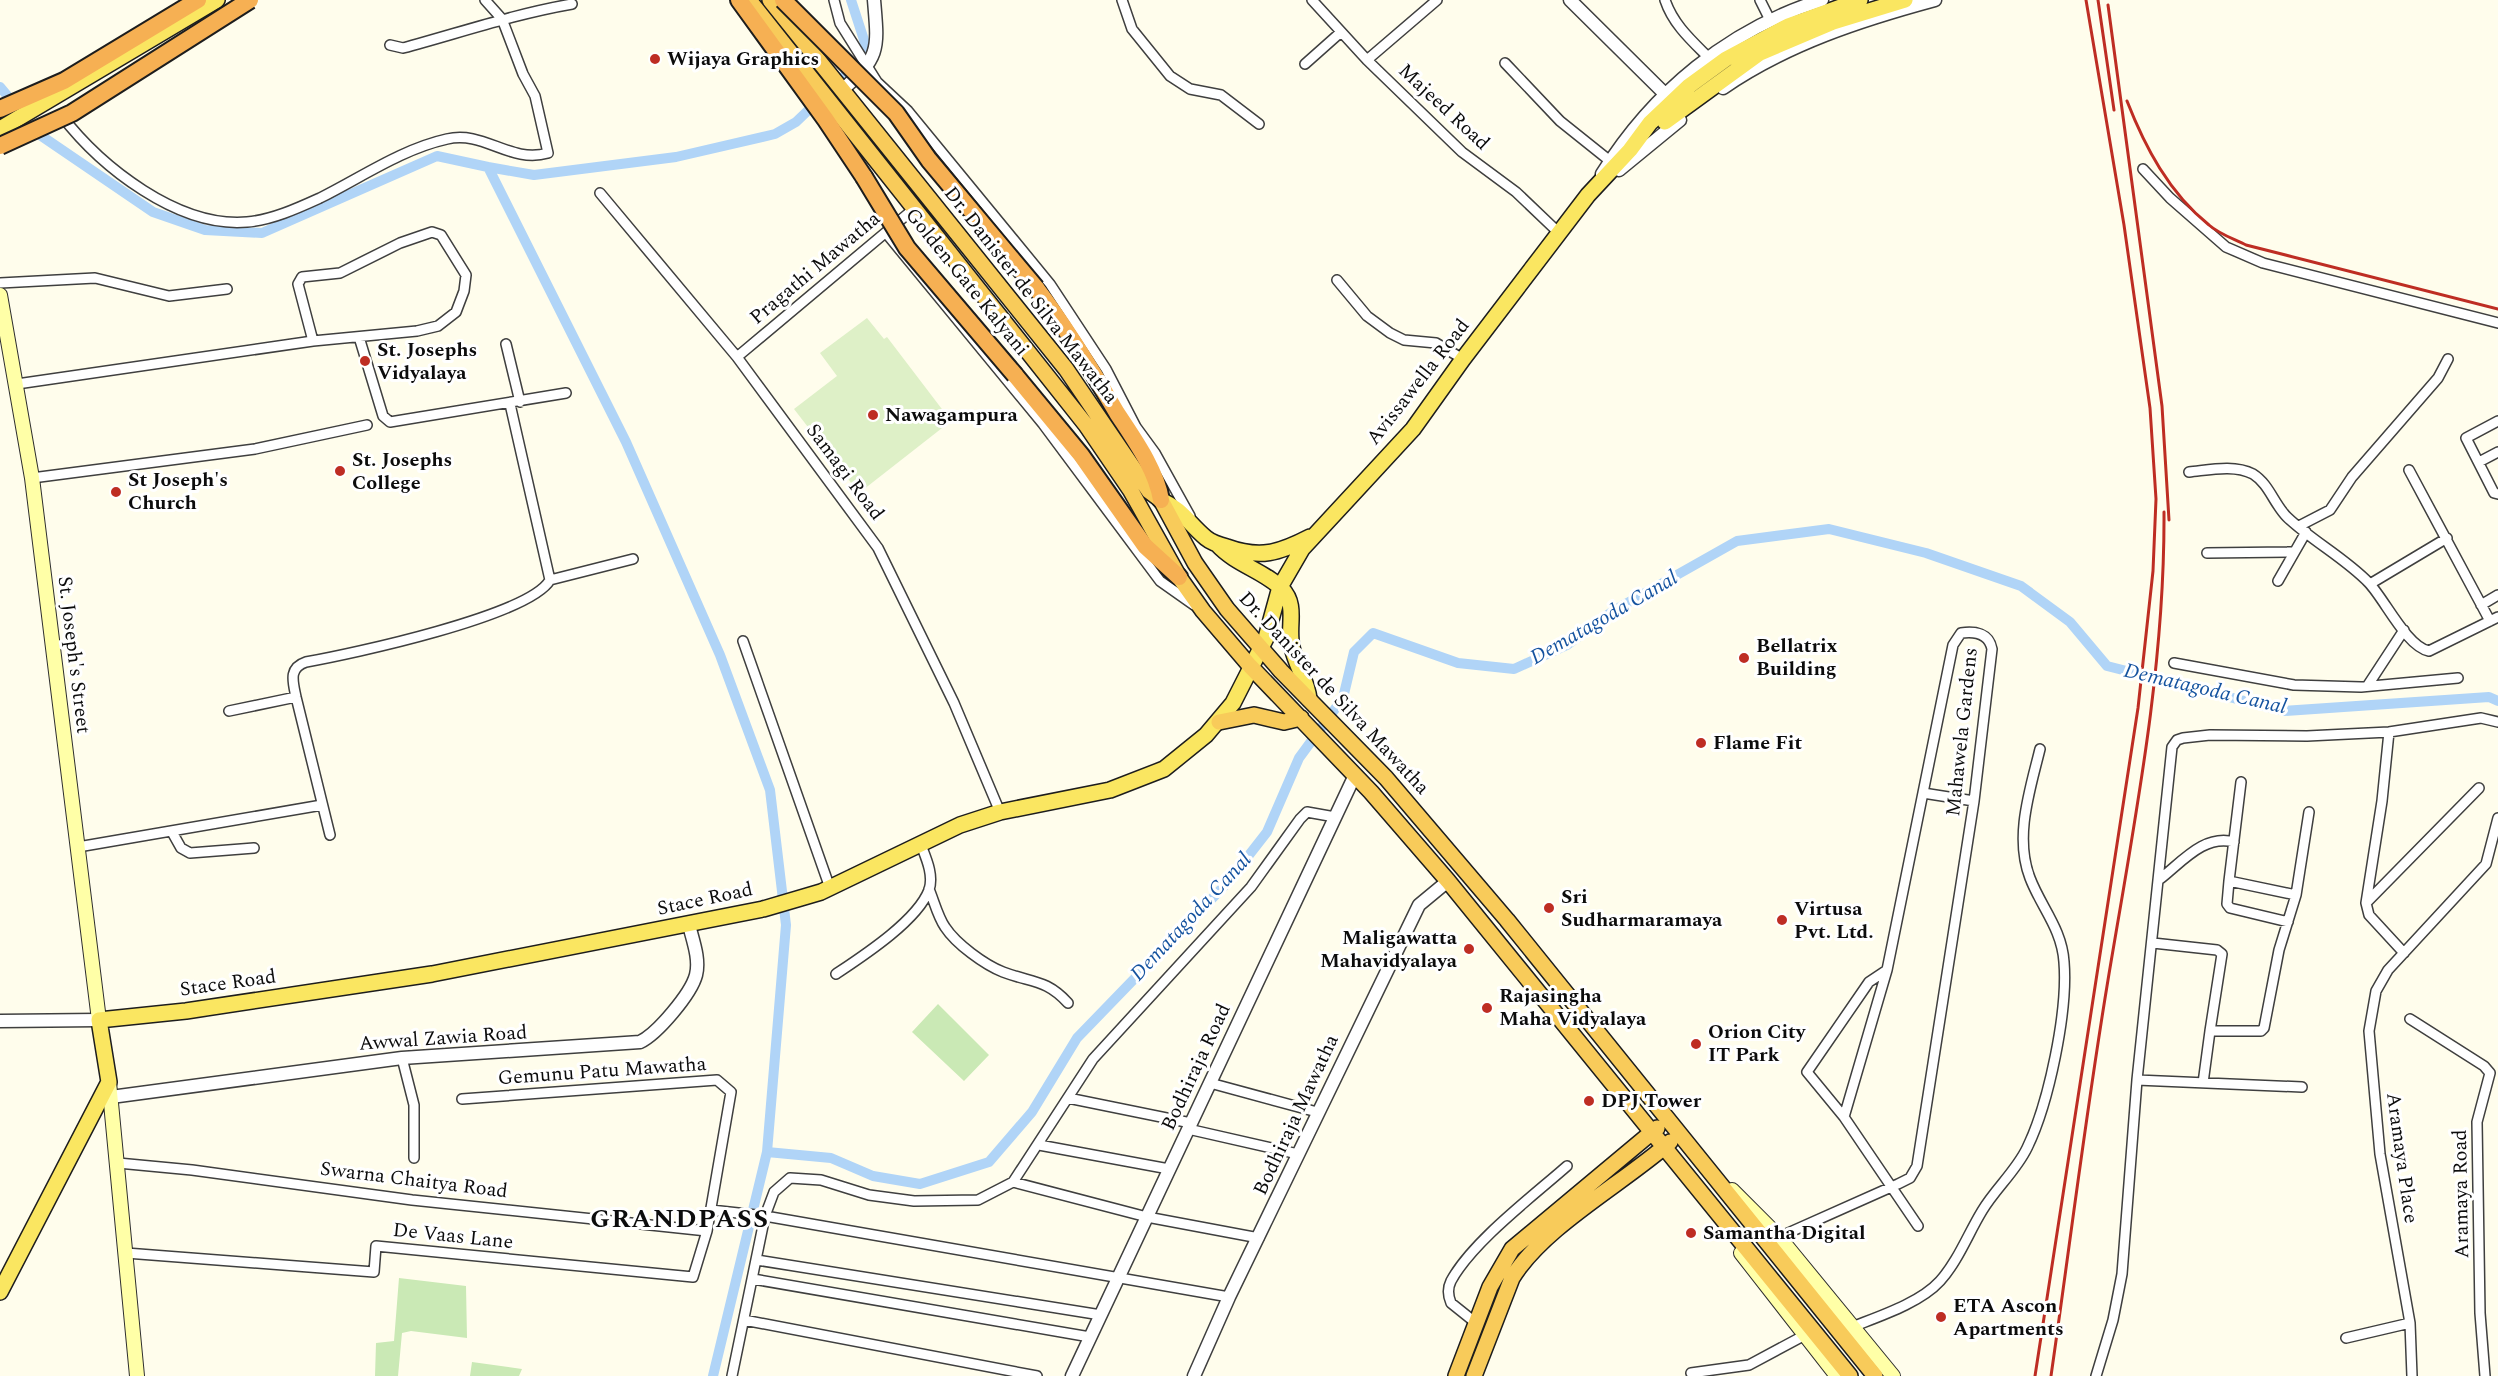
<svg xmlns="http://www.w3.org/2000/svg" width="2498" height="1376" font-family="Spectral,serif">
<rect width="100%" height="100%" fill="#fffdec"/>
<path fill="#cae9b5" d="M938 1004 989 1055 964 1081 912 1032Z
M399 1278 466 1286 467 1338 411 1331 402 1333 398 1376H375L376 1343 394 1341Z
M472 1362 522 1369 519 1376H470Z"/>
<path fill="#def0c7" d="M867 318 884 339 887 337 951 421 859 493 794 409 837 376 820 353Z"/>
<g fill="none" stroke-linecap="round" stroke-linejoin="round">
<path stroke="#b0d4f7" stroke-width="10" d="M0 87 40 135 153 212 205 230 262 233 437 156 488 167 626 442 720 655 770 790 786 925 767 1152 713 1376
M488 167 534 175 676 157 775 134 796 122 866 55 864 40 851 0
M767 1152 831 1158 873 1176 920 1184 989 1162 1032 1112 1077 1038 1228 882 1267 832 1299 758 1343 698 1354 652 1373 633 1458 663 1514 669 1567 645 1613 611 1737 541 1829 529 1926 553 2021 586 2070 622 2107 666 2284 711 2489 697 2498 701"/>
<defs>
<path id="minor" d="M834 0 840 23 877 82 908 111 1050 284 1106 369 1136 427 1155 453 1190 516
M1122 0 1132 29 1170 76 1190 89 1221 95 1259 124
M1312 0 1367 60 1462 152 1516 192 1559 233
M1665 0C1673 24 1691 40 1708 57
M1760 0 1770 20
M390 45 403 48C459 33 514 14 572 4
M1367 60 1437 0
M1505 63 1560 121 1610 161
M1305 64 1341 32
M61 115C101 167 178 228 247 222 272 220 298 208 320 198 362 177 402 149 447 139 484 130 510 164 548 153L535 96 523 74 502 19 485 0
M2143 169 2170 198 2226 247 2263 263 2498 323
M600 193 737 357 878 548 954 703 1000 812
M886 233 1043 424 1160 581 1194 605
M1337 280 1367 316 1390 333 1404 340 1436 343 1463 359
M0 283 95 278 169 296 227 289
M359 337 383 416 390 422 566 393
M506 344 520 402
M737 357 916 207
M17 384 313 341 417 331 438 326 456 312 464 291 466 275 441 235 432 232 400 243 340 273 302 277 298 284 313 341
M510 404 550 580
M2498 421 2466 438 2494 493 2498 494
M2479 462 2498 452
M2409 470 2490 621
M2189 472C2209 470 2234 464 2253 474 2269 484 2274 504 2287 517 2312 541 2345 558 2369 583 2385 600 2407 647 2429 651L2498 617
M32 478 255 449 367 425
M2299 526 2330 510 2352 477 2438 378 2448 359
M2207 553 2294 552
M2278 581 2306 532
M2370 584 2447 538
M2481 605 2498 595
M743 641 830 888
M2174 663 2294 685 2361 687 2458 678
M2368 685 2404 630
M229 711 296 697
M2389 732 2382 801 2366 903 2369 915 2404 953
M1923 793 1974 801
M172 832 181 848 190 853 254 848
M330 835 296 697C293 682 288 668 306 662 351 654 529 616 550 580L633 559
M78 847 322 805
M2160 879C2182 862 2204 834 2234 842
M2229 881 2227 904 2230 908 2288 922
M929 889C934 901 938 917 945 927 956 944 985 965 1003 972 1032 983 1046 979 1068 1003
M2296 895 2309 812
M2366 903 2479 788
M2153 943 2217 950 2222 954 2210 1031
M1887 970 1869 982 1807 1072 1844 1117 1918 1226
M836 974C863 956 917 921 929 890 934 875 926 858 921 845
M2410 1019 2484 1066 2490 1073 2477 1122 2480 1313 2485 1376
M402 1058 414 1105V1158
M2137 1080 2302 1087
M1210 1083 1317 1112
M2203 1083 2210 1031H2261L2264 1028 2279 950 2296 895 2229 881 2241 782
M1068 1098 1191 1123
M1188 1129 1298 1154
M1039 1145 1169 1169
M118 1163 192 1170 412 1200 707 1231
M1013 1182 1147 1217 1259 1238
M711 1210 765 1216 1229 1297
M1779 1237 1898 1184 1910 1178 1917 1166 1974 801 1992 649C1989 633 1975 631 1961 633L1953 645 1887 970 1844 1117
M126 1253 374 1272 376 1246 693 1277 707 1231 731 1092 717 1080 462 1099
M757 1260 1101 1315
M753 1279 1090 1337
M744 1320 1037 1376
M1476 1323 1451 1303C1448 1296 1447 1289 1451 1281 1472 1242 1533 1196 1567 1166
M1852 1327C1880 1316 1920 1303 1940 1281 1958 1261 1968 1234 1982 1211 1995 1189 2016 1171 2027 1148 2049 1103 2068 1011 2064 962 2062 929 2041 907 2030 878 2014 837 2030 790 2040 749
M2346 1338 2410 1323
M1691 1373 1749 1365 1805 1335
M732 1376 765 1216 774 1192 790 1178 821 1180 869 1195 914 1201 978 1200 1013 1182 1093 1059 1251 887 1300 819 1307 812 1335 817
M2096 1376 2113 1320 2122 1274 2137 1080 2172 747 2177 740 2183 738 2210 735 2307 736 2389 732 2481 718 2498 722
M2412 1376 2410 1323 2380 1154 2369 1031 2376 991 2388 970 2486 864 2498 818"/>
<path id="tertiary" d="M1570 0 1665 94
M1723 88C1787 44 1861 20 1935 0
M842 90C881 57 878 48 874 0
M1619 170 1680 120
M1602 174C1653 92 1729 29 1822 0
M0 1021 99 1020
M111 1097 402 1058 640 1042C657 1034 691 994 696 975 700 959 693 941 689 925
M1072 1376 1355 775
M1194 1376 1229 1297 1419 905 1448 881"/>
<path id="secondary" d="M0 295 32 478 99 1020
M109 1082 137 1376
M1732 1190 1779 1237 1893 1376
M1741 1253 1837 1376"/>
<path id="primary" d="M1665 122 1760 53 1833 22 1905 0
M0 129 217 0
M1161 500C1183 510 1188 523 1206 538 1212 543 1219 545 1227 547 1260 559 1279 553 1310 537
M1217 544C1236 565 1265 571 1282 589 1298 606 1287 626 1292 647 1296 666 1307 680 1309 699
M0 1292 109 1082 99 1020 186 1011 432 974 763 909 821 892 960 825 1000 812 1110 790 1164 769 1206 735 1233 703 1266 638 1280 587 1302 549 1413 429 1463 359 1588 195 1630 150 1650 123 1689 86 1726 59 1788 26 1860 0"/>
<path id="trunk" d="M749 0 1086 425 1131 491 1179 577 1203 611 1250 666 1371 792 1448 881 1850 1376
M770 0 1066 369 1149 491 1161 500 1195 563 1227 609 1281 671 1386 778 1507 920 1875 1376
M1219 722 1254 715 1284 722 1301 718
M1456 1376 1490 1287 1512 1249 1657 1128
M1474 1376 1512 1278C1544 1226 1624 1183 1670 1142"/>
<path id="motorway" d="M739 0 826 120 864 177
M0 109 64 81 198 0
M1036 288C1066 327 1092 370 1117 413 1134 439 1156 469 1161 500
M1015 375 1081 455 1145 546 1179 577"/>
</defs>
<use href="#minor" stroke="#3f3f3f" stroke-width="12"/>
<use href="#tertiary" stroke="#3f3f3f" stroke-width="15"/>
<use href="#secondary" stroke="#2e2e2e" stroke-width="16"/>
<use href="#primary" stroke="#1d1d1d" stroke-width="18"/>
<use href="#trunk" stroke="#1d1d1d" stroke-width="18"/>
<use href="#motorway" stroke="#1d1d1d" stroke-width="20"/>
<use href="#minor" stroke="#fff" stroke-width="9"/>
<use href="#tertiary" stroke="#fff" stroke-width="12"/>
<use href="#secondary" stroke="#ffffa7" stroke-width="14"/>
<use href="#primary" stroke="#fae661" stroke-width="15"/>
<use href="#trunk" stroke="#f8cb5a" stroke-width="15"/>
<use href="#motorway" stroke="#f6b053" stroke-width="16"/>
<path stroke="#be2d23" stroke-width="3" d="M2098 0 2114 110
M2108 5 2162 406 2169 520
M2127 101C2145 147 2169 193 2209 225 2219 234 2234 239 2246 245L2498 309
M2035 1376 2138 708 2153 571 2156 499 2150 408 2124 225 2086 0
M2051 1376C2070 1244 2086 1112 2108 980 2134 824 2165 670 2164 512"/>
<defs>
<path id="motorway-bridge" d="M783 0 896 113 929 160 1036 288
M0 146 72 113 250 0
M864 177 907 248 1015 375"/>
</defs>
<use href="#motorway-bridge" stroke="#1d1d1d" stroke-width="20" stroke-linecap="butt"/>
<use href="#motorway-bridge" stroke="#f6b053" stroke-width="16"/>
</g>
<g fill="#be2d23" stroke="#fff" stroke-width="2">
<circle cx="655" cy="59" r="6"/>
<circle cx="365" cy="361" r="6"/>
<circle cx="873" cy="415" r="6"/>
<circle cx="340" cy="471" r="6"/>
<circle cx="116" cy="492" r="6"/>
<circle cx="1744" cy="658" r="6"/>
<circle cx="1701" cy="743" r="6"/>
<circle cx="1549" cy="908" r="6"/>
<circle cx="1782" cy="920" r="6"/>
<circle cx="1469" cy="949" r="6"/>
<circle cx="1487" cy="1008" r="6"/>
<circle cx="1696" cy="1044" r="6"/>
<circle cx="1589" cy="1101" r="6"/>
<circle cx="1691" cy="1233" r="6"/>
<circle cx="1941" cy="1317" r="6"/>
</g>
<g text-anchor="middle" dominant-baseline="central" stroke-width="6" stroke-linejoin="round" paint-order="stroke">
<g font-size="20" font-weight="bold" fill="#0c0c0c" stroke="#fff" text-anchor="start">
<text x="667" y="59">Wijaya Graphics</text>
<text x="377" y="350">St. Josephs<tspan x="377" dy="23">Vidyalaya</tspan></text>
<text x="885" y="415">Nawagampura</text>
<text x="352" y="460">St. Josephs<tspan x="352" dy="23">College</tspan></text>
<text x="128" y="480">St Joseph's<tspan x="128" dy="23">Church</tspan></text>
<text x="1756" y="646">Bellatrix<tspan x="1756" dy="23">Building</tspan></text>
<text x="1713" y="743">Flame Fit</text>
<text x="1561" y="897">Sri<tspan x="1561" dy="23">Sudharmaramaya</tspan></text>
<text x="1794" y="909">Virtusa<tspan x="1794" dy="23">Pvt. Ltd.</tspan></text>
<text x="1457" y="938" text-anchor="end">Maligawatta<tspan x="1457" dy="23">Mahavidyalaya</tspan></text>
<text x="1499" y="996">Rajasingha<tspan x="1499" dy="23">Maha Vidyalaya</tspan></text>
<text x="1708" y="1032">Orion City<tspan x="1708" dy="23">IT Park</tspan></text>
<text x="1601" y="1101">DPJ Tower</text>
<text x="1703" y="1233">Samantha Digital</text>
<text x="1953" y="1306">ETA Ascon<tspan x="1953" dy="23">Apartments</tspan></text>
</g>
<g font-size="20" fill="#0c0c0c" stroke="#fff">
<text transform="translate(1444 107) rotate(43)">Majeed Road</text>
<text transform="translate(815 268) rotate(-40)">Pragathi Mawatha</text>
<text transform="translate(967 282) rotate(51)">Golden Gate Kalyani</text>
<text transform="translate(1031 295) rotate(52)">Dr. Danister de Silva Mawatha</text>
<text transform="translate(1418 382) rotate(-52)">Avissawella Road</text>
<text transform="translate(845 472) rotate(53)">Samagi Road</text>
<text transform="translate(74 655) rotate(83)">St. Joseph's Street</text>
<text transform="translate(1334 693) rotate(47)">Dr. Danister de Silva Mawatha</text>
<text transform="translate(1962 732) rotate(-84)">Mahawela Gardens</text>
<text transform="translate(705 899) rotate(-12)">Stace Road</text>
<text transform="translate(228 983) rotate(-8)">Stace Road</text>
<text transform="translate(443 1038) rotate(-4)">Awwal Zawia Road</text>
<text transform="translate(1196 1067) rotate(-65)">Bodhiraja Road</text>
<text transform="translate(602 1071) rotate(-4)">Gemunu Patu Mawatha</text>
<text transform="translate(1296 1115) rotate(-65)">Bodhiraja Mawatha</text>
<text transform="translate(2402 1158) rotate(82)">Aramaya Place</text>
<text transform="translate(414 1180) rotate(7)">Swarna Chaitya Road</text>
<text transform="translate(2461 1194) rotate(-91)">Aramaya Road</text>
<text transform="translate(453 1236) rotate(6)">De Vaas Lane</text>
</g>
<g font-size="21" font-style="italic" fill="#15539f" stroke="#fff">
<text transform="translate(1604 618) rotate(-30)">Dematagoda Canal</text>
<text transform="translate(2205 689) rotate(13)">Dematagoda Canal</text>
<text transform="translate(1191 917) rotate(-47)">Dematagoda Canal</text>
</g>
<g font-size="26" font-weight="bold" letter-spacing="1.5" fill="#0c0c0c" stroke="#fff">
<text x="680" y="1219">GRANDPASS</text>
</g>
</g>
</svg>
